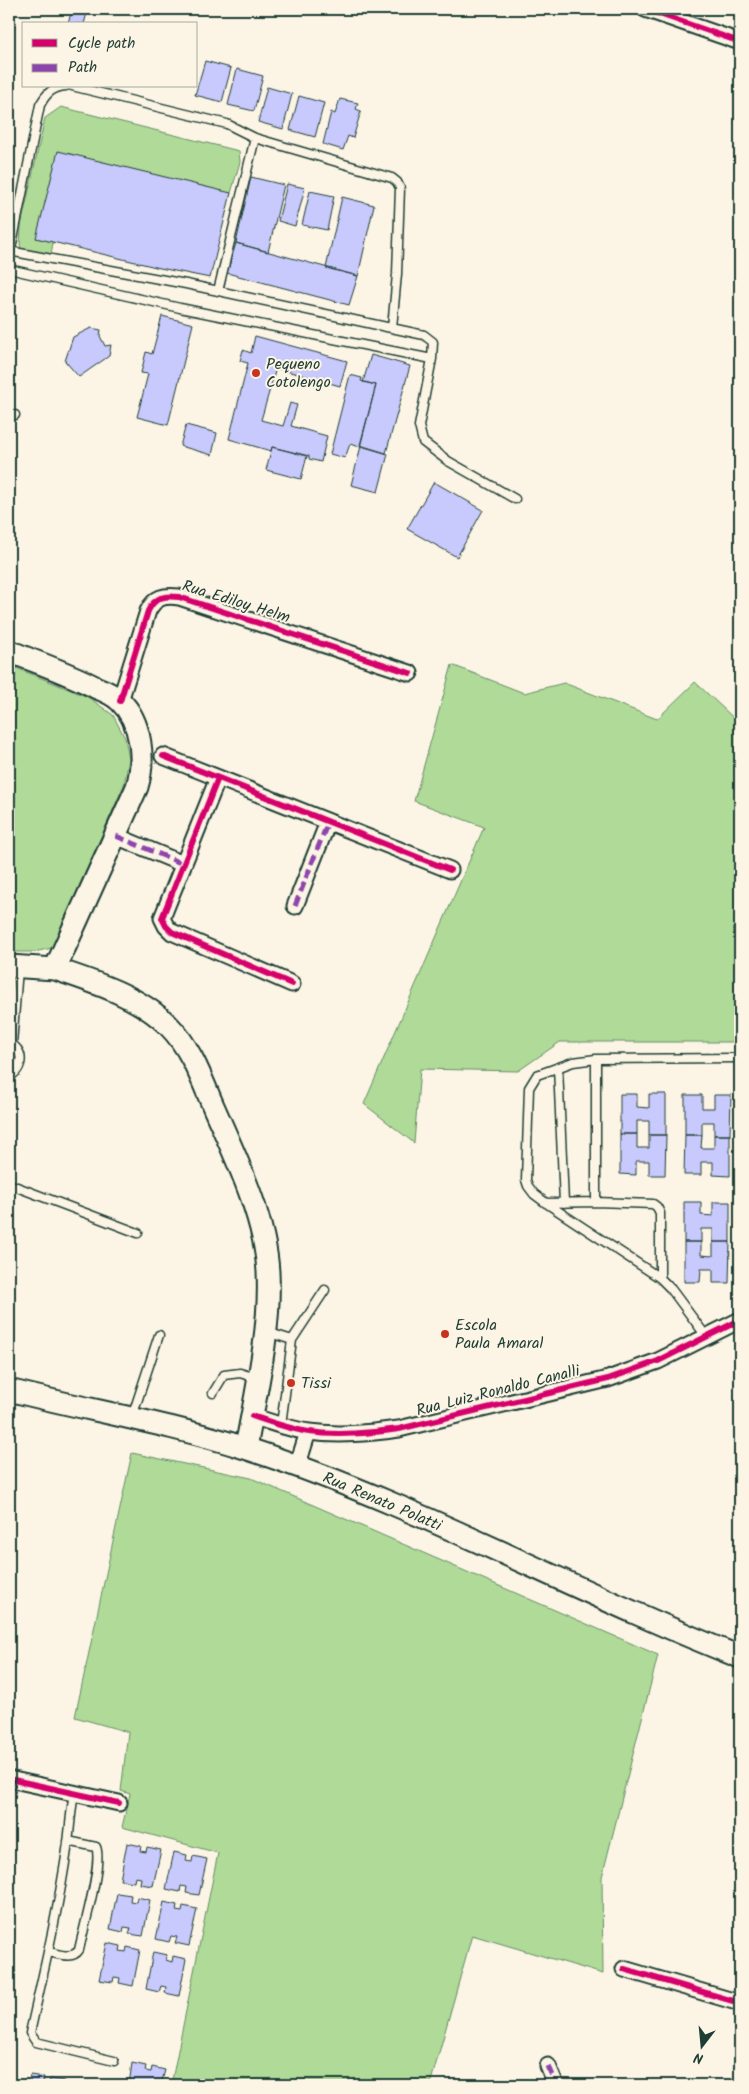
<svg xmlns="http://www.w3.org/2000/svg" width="749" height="2094" font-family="Kalam,sans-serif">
<rect width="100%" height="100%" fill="#fcf5e5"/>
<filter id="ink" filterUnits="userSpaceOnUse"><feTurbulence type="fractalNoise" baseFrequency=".02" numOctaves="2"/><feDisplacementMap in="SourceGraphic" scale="10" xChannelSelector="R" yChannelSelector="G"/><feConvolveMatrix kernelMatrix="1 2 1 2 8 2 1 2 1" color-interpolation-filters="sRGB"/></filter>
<g filter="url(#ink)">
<path fill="#afda98" stroke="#678c66" d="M61 107 239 151 240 162 231 193 36 238 53 242 51 255 20 248 21 226 45 118Z
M9 665 88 697 113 715 125 738 129 759 124 785 52 948 34 952H9Z
M452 665 524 693 564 683 657 719 695 682 740 724V1042H560L518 1071 420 1069 414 1143 364 1104 484 827 414 801Z
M132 1453 251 1478 658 1655 602 1877 603 1974 472 1935 430 2085H171L218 1853 122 1827 130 1794 121 1791 128 1732 75 1717Z"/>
<path fill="#c8c9fc" stroke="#1f3d34" d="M72 9 87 13 84 24H68Z
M9 22 15 23 9 49Z
M205 61 231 68 222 102 195 95Z
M237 69 263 76 254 111 228 105Z
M267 87 292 94 283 129 258 122Z
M299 96 324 103 315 137 290 130Z
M340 99 358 103 356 109 361 111 353 138 348 136 343 150 323 144 331 112 335 114Z
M58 151 231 193 210 278 160 268 36 238Z
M251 177 284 185 268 252 236 243Z
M287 184 305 188 295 226 278 221Z
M310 191 334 196 327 230 302 225Z
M342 197 374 205 358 276 326 268Z
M236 243 358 276 349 305 227 273Z
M162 316 193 324 168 425 137 417 148 374 141 373 146 352 152 354Z
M91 328 101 330 100 336 105 346 111 345 109 356 79 377 65 361 73 337Z
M255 336 347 361 340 386 276 368 261 420 283 426 290 403 297 405 291 426 327 436 321 462 309 459V456L272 447 271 451 229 439 248 363 240 361 243 350 251 353Z
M371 355 410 366 386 453 360 445 376 385 363 382Z
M350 375 362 378 361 381 376 385 360 447 350 444 345 458 330 454Z
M186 425 217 433 212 455 180 446Z
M361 446 388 454 378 492 351 485Z
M272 447 307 456 301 479 266 470Z
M434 482 483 510 457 557 407 529Z
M620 1094H637V1107L649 1108V1094H666V1135H649V1121H637V1134H620Z
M685 1095H702V1108H714V1095H731L730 1135H714V1122H702V1135H685Z
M620 1134H637V1148H649V1135H666L665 1175H649V1161H636V1175L620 1174Z
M685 1135H702L701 1148H714V1135H730V1176L713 1175V1162H701V1175H684Z
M684 1202H701V1215L713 1216V1202H730V1242H713V1229H701V1242H684Z
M684 1242H701V1255L713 1256V1242H730L729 1283H713V1269H701L700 1282H684Z
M127 1843 141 1846 140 1851 146 1852 147 1847 161 1850 153 1886 140 1884 141 1878 135 1877 134 1882 120 1880Z
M174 1852 187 1855 186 1861 192 1862 193 1856 207 1859 199 1895 186 1893 187 1887 181 1886 180 1892 166 1889Z
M117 1893 131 1895 130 1901 136 1902 137 1897 150 1900 143 1936 129 1934 131 1928 124 1927 123 1932 110 1929Z
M164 1902 177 1905 176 1911 182 1912 183 1906 197 1909 189 1946 175 1943 177 1937 171 1936 169 1942 156 1939Z
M107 1943 121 1946 120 1951 126 1952 127 1947 140 1950 133 1986 119 1983 120 1978 114 1977 113 1982 99 1980Z
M153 1952 167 1955 166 1960 172 1962 173 1956 186 1959 179 1996 165 1993 166 1987 161 1986 159 1992 146 1989Z
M132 2063 146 2066 145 2071 151 2072 152 2067 165 2070 161 2085H129Z
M30 2075 44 2077 43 2083 49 2084 50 2079 64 2081 63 2085H28Z"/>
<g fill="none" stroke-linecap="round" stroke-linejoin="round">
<defs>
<path id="service" d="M72 86 227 124 255 138 392 178 397 182 400 188 397 274 392 328
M9 251 186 284 424 335 433 342 432 359 180 308 9 269
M9 259 40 105C46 94 52 87 66 86
M218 291 255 138
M432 359 419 426 423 442 448 461 515 499
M9 413 15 415
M9 1043C25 1050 24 1069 9 1077
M12 1044 18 969
M596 1059V1202
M558 1067 564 1203
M9 1184 138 1233
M546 1203 596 1202 653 1204 657 1207 660 1213V1278
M267 1332 292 1340
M706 1336 671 1289 660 1278 546 1203 534 1194 528 1186 526 1180 529 1088 537 1075 573 1062 596 1059 740 1058
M213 1393 224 1375 240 1373 256 1378
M132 1417 159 1335
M281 1425 292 1340 325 1290
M74 1793C71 1810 70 1826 68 1843 59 1907 44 1970 30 2033L36 2042 114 2061
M48 1952C59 1954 72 1960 79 1950 83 1930 103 1863 96 1847L68 1841"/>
<path id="minor" d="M645 9 740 42
M120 701 148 611C155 597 164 595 179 597L410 673
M163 756 450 870
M218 778 162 918 166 926 172 932 292 984
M116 836 183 864
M295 906 328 822
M252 1416C270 1422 289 1429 309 1432 339 1436 369 1433 399 1429L608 1379 658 1361 740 1320
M297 1467 308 1432
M9 1779 119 1803
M624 1969 740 2003
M548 2066 556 2085"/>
<path id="secondary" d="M9 651C38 663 69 673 97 688 105 691 114 695 120 701 142 722 145 760 137 787L55 969C94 982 139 996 169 1026 191 1048 202 1080 214 1108 236 1158 265 1217 268 1272 271 1329 256 1392 246 1448
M9 966 55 969
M9 1390C87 1410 167 1423 245 1448 415 1503 574 1592 740 1657"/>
</defs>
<use href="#service" stroke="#1f3d34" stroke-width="11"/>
<use href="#minor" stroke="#1f3d34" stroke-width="19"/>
<use href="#secondary" stroke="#1f3d34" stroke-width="25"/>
<use href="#service" stroke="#fcf5e5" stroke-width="8"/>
<use href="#minor" stroke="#fcf5e5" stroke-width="15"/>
<use href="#secondary" stroke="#fcf5e5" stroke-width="21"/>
<path stroke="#8e44ad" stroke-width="5" stroke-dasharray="10 5" stroke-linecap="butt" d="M116 836 183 864
M295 906 328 822
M548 2066 556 2085"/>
<defs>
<path id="cycleway" d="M645 9 740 42
M120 701 148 611C155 597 164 595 179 597L410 673
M163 756 450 870
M218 778 162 918 166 926 172 932 292 984
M252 1416C270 1422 289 1429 309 1432 339 1436 369 1433 399 1429L608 1379 658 1361 740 1320
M9 1779 119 1803
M624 1969 740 2003"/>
</defs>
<use href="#cycleway" stroke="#fcf5e5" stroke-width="9"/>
<use href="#cycleway" stroke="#d6006c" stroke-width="6"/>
</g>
</g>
<g fill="#c8321e" stroke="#fcf5e5" stroke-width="2">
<circle cx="256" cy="373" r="5"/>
<circle cx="445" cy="1334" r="5"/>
<circle cx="291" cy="1383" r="5"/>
</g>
<g text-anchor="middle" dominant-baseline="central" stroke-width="4" stroke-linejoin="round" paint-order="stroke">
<g font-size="16" fill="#1f3d34" stroke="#fcf5e5" text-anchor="start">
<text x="266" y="364">Pequeno<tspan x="266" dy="18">Cotolengo</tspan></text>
<text x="455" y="1325">Escola<tspan x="455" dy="18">Paula Amaral</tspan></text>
<text x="301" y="1383">Tissi</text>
</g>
<g font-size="16" fill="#1f3d34" stroke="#fcf5e5">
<text transform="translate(236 602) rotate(17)">Rua Ediloy Helm</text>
<text transform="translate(498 1391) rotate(-14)">Rua Luiz Ronaldo Canalli</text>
<text transform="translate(382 1502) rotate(23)">Rua Renato Polatti</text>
</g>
</g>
<rect width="749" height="2094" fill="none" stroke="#fcf5e5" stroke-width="30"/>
<rect x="15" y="15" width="719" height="2064" fill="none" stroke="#1f3d34" stroke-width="2" filter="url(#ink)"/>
<rect x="22" y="22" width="175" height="65" fill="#fcf5e5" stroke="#a4ab9e"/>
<rect x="32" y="39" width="25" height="8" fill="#d6006c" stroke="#a4ab9e"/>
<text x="68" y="48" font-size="15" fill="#1f3d34">Cycle path</text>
<rect x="32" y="64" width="25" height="8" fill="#8e44ad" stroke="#a4ab9e"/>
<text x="68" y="72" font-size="15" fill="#1f3d34">Path</text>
<g transform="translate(702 2046) rotate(196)" stroke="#fcf5e5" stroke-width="4" paint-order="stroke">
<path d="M0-4L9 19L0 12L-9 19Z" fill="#1f3d34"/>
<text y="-8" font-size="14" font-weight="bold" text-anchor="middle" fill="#1f3d34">N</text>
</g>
</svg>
